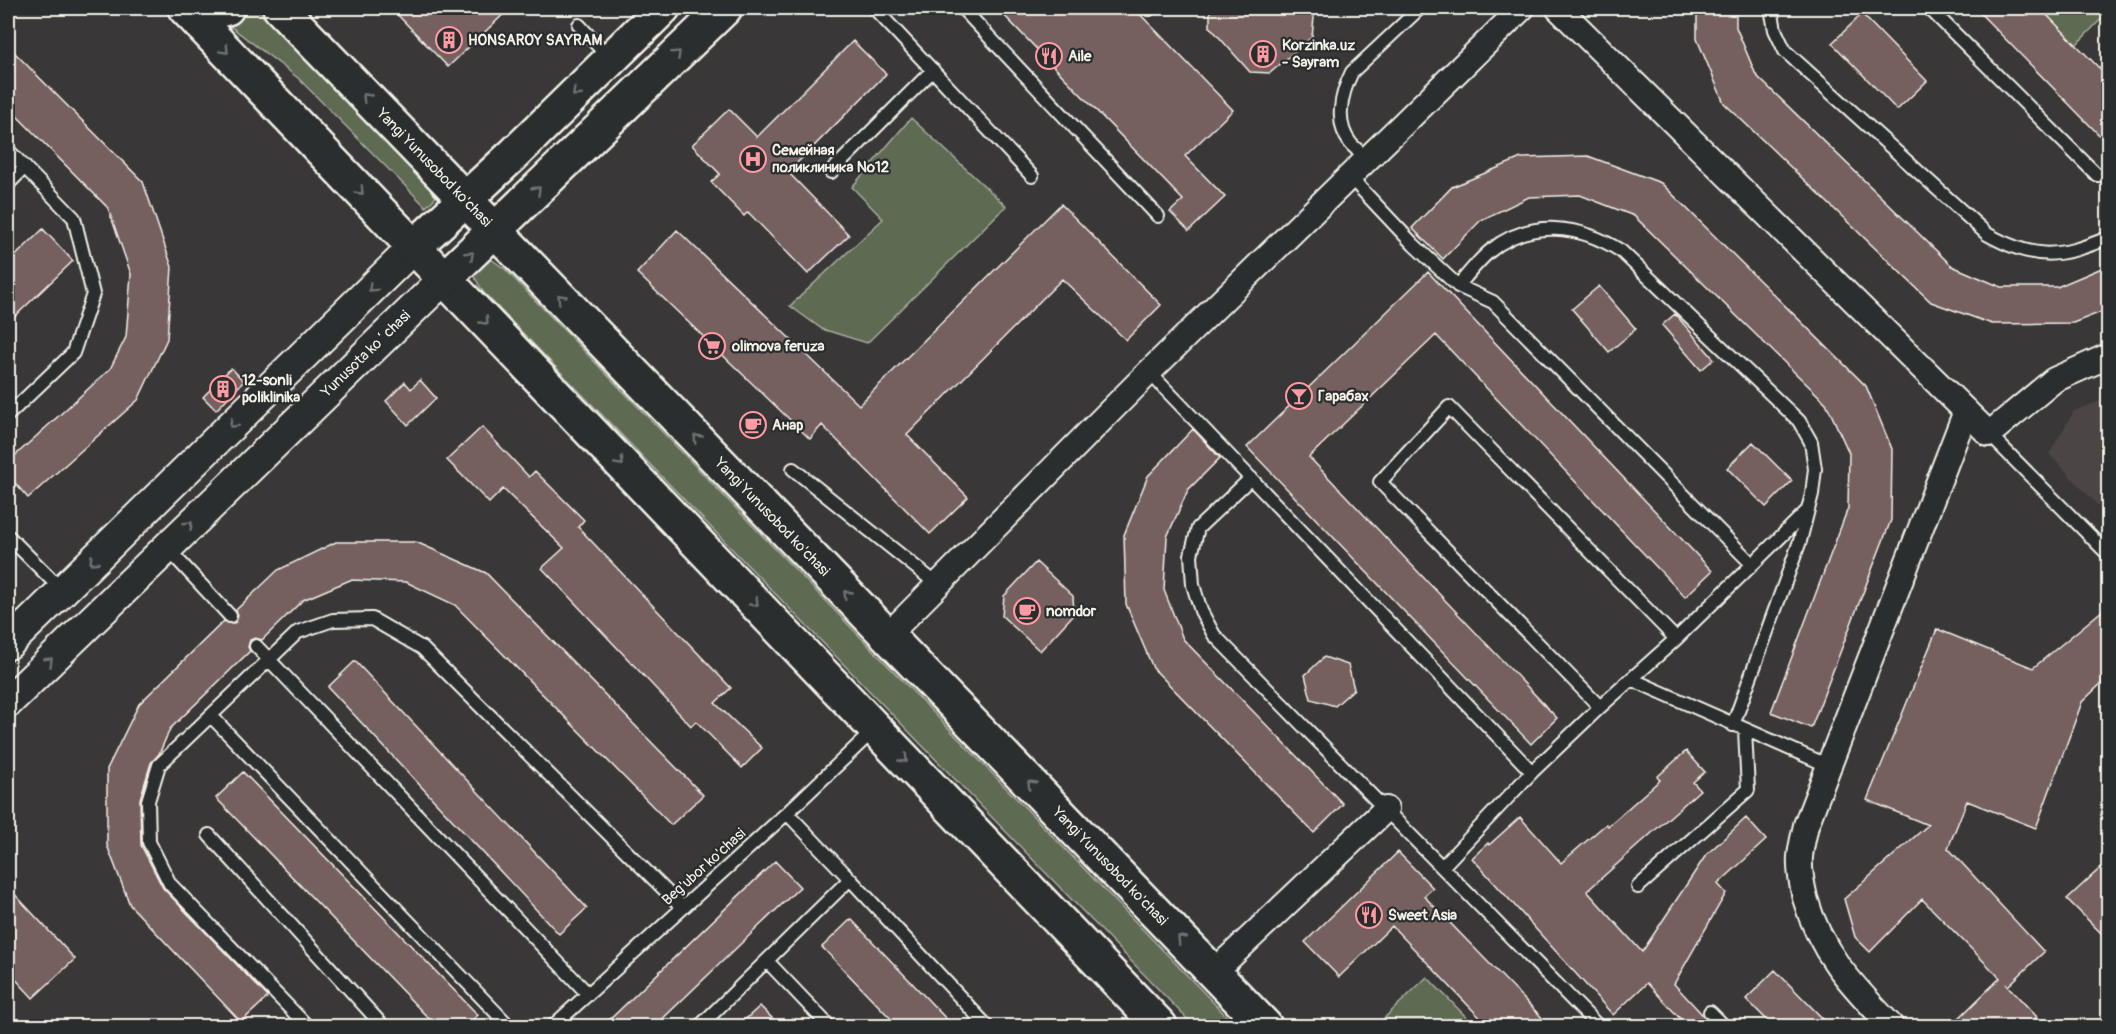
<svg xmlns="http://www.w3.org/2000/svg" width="2116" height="1034" font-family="Pangolin,sans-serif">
<rect width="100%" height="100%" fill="#393738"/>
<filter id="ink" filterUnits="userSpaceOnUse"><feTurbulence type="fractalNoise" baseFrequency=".0167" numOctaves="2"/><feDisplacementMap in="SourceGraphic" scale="12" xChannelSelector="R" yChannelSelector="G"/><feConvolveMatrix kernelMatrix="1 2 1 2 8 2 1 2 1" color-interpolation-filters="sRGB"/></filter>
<g filter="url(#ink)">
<path fill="#4b4444" d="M2108 398V516L2049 454 2074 411Z"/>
<path fill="#5e6b53" stroke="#a9ae9e" stroke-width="1.5" d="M245 8H255L425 183 436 197 426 207 298 78 226 23Z
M2040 8H2108V12L2076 45Z
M911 118 1006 206 867 343 822 329 790 306 883 219 852 187Z
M478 256 491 259 505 269 1236 1026H1194L483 292 474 276 471 263Z
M1427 977 1475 1026H1376Z"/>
<path fill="#74615f" stroke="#f4f1e8" stroke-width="1.5" d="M391 8H510L448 67Z
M997 8H1134L1233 110 1185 156 1225 197 1189 231 1170 212 1183 200Z
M1210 8H1315L1312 37 1270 73 1250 72 1210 27Z
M1697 8H1736V27L1756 75 1952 266 2001 287H2057L2109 265V309L2073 323 1992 324 1931 302 1724 103 1697 39Z
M1975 8H2040L2109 78V145Z
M1862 14 1927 81 1897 110 1832 43Z
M853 41 886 74 788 172 849 235 808 274 748 212 744 216 711 182 720 174 692 145 729 109 757 137Z
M8 46 143 182 172 267 167 339 138 400 28 498 8 475V462L110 369 126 337 131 274 108 208 8 107Z
M1588 156 1661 183 1866 386 1892 449 1891 520 1811 728 1771 712 1848 508 1849 453 1826 403 1634 216 1580 195 1529 197 1481 220 1443 259 1412 228 1452 187 1521 158Z
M1061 204 1161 305 1126 340 1062 279 907 435 968 497 930 534 822 425 810 439 637 273 677 230 859 405Z
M43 229 73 261 8 323V263Z
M1428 272 1712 571 1685 597 1436 335 1309 457 1557 718 1531 744 1247 447Z
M1599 286 1636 329 1609 352 1572 309Z
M1675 314 1714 359 1701 370 1662 325Z
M231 368 244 381 216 410 203 397Z
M420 380 436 398 408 425 386 401 405 382 411 389Z
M482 427 529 477 535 471 584 520 578 527 731 688 715 703 762 748 742 768 696 721 691 726 542 568 564 548 503 489 489 503 447 460Z
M1193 429 1220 458 1188 490 1167 537 1164 590 1183 639 1343 804 1314 833 1153 668 1126 604 1124 535 1148 476Z
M1753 442 1792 481 1766 507 1727 468Z
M336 542H416L486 573 703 795 671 825 455 605 406 582 350 580 303 600 262 640 255 638 250 640 248 647 250 651 170 729 159 754 151 763 140 799 141 845 163 888 268 997 241 1022 130 905 107 845V769L139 704 224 621 231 624 236 622 238 615 236 610 278 570Z
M1036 562 1073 596 1074 614 1040 651 1002 616 1004 596Z
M2109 605V676L2082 702 2036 828 1967 801 1948 848 2044 952 2008 986 2006 984 2037 1017 2026 1026H1951L2000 978 1922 899 1870 952 1855 937 1844 899 1928 825 1867 800 1937 629 2033 668Z
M1324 657 1348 665 1354 689 1335 706 1311 699 1305 675Z
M355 661 587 908 559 934 328 687Z
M1686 751 1705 772 1693 782 1700 790 1587 891 1642 952 1706 855 1746 818 1766 840 1718 884 1726 893 1674 984 1713 1026H1687L1647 983 1613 1015 1472 858 1488 843 1489 845 1520 817 1561 863 1606 824 1608 826 1660 780 1657 777Z
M243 772 478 1015 466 1026H436L216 798Z
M1398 852 1433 888 1424 896 1550 1026H1488L1392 926 1339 977 1305 942Z
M2109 860V941L2067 899Z
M775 861 800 887 655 1026H603Z
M8 887 75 959 33 998 8 971Z
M851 919 953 1026H898L822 947Z
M1775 970 1830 1026H1773L1746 999Z
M760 1006 780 1026H738Z"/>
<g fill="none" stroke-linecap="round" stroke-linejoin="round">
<defs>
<path id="service" d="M874 8 1032 176
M962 8 1158 216
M1771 8 1775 30 1785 51 1987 234C2035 261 2059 258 2108 238
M1929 8 2097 175H2108
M1149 9 1151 8
M579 25 610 59
M8 150 74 218 93 294 73 353 8 415
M1368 160C1363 155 1356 149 1351 144 1334 123 1341 94 1352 72L1420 8
M831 172 933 70
M1350 177 1414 245 1458 286 1493 302 1752 564
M8 184 25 167
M1458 286C1468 274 1478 261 1490 251 1530 218 1580 225 1621 251L1799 421 1811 442 1815 469 1812 494 1800 541 1733 725
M1149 372 1532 772 1443 866
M1989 434 2108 554
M793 469 938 585
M1251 478 1198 528 1191 555 1193 585 1201 611 1214 635 1598 1026
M8 536 62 590
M167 548 230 616
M256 646 588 994
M1631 679 1829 766
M1600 707 1380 482 1449 407 1676 639
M211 716 509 1026
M1532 772 1600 707 1676 639 1806 512
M209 835 383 1026
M850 879 987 1026
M1638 887 1748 790 1745 730
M767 961 829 1026
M1710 1012 1724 1026
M307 1026 170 884 149 842 148 801 159 765 298 632 333 620 372 619 422 648 682 907
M553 1026 787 813 874 730
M700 1026 850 879 787 813"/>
<path id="minor" d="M1558 8 1989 434 2054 380 2108 356
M887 636 1149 372 1522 8
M1213 973 1386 809
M1891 1026C1852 985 1821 954 1805 898 1802 885 1799 870 1800 857 1801 846 1804 835 1806 825L1966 411"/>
<path id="tertiary" d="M8 644 414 247
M8 702 444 279"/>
<g id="secondary">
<path d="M185 8 1160 1026"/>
<path id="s1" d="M280 8 1265 1026"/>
<path d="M189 12H213L227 8"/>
<path d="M414 247 513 155 663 8"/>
<path d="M444 279 725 8"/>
</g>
</defs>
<use href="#service" stroke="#f4f1e8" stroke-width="16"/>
<use href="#minor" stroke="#f4f1e8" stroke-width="28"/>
<use href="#tertiary" stroke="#f4f1e8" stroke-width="34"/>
<use href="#secondary" stroke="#f4f1e8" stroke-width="38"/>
<use href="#service" stroke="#2a2d2e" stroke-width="12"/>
<use href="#minor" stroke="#2a2d2e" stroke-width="24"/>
<use href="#tertiary" stroke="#2a2d2e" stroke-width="30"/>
<use href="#secondary" stroke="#2a2d2e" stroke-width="33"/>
</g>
<defs><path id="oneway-chevron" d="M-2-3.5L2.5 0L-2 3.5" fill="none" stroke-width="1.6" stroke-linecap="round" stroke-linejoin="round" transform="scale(1.5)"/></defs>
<g stroke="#71726f">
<use href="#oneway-chevron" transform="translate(225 50) rotate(46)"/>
<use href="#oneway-chevron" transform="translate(677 54) rotate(-44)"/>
<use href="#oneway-chevron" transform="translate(576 93) rotate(136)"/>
<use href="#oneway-chevron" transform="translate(366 97) rotate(-134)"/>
<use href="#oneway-chevron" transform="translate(537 190) rotate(-44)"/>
<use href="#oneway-chevron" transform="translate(360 191) rotate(46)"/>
<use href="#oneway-chevron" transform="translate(470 255) rotate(-44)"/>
<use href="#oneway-chevron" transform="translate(372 288) rotate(136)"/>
<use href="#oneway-chevron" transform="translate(561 298) rotate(-134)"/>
<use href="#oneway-chevron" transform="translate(485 321) rotate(46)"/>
<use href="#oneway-chevron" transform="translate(233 424) rotate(136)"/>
<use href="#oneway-chevron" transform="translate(697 438) rotate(-134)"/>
<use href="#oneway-chevron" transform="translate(620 462) rotate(46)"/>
<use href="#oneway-chevron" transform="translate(189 525) rotate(-44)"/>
<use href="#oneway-chevron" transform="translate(93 561) rotate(136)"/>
<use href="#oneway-chevron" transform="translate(847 594) rotate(-134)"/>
<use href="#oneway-chevron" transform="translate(755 603) rotate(46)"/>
<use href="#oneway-chevron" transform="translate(49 661) rotate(-44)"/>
<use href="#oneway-chevron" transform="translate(904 759) rotate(46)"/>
<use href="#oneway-chevron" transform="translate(1031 784) rotate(-134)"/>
<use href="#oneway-chevron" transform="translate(1181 939) rotate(-134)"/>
</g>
</g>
<defs>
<symbol id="building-ring" viewBox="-11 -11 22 22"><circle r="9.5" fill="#2a2d2e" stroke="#ff9aa2" stroke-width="1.5"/><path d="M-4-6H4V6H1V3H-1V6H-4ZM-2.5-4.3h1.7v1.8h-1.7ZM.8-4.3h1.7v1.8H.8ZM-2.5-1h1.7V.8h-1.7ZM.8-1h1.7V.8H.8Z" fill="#ff9aa2"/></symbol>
<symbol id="restaurant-ring" viewBox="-11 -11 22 22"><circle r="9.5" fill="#2a2d2e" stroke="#ff9aa2" stroke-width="1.5"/><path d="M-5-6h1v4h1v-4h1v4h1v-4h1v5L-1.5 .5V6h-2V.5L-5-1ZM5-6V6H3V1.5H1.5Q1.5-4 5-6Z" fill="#ff9aa2"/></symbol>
<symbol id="hospital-ring" viewBox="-11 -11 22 22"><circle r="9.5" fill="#2a2d2e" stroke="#ff9aa2" stroke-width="1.5"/><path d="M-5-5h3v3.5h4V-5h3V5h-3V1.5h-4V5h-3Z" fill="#ff9aa2"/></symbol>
<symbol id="supermarket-ring" viewBox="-11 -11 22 22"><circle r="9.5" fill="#2a2d2e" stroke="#ff9aa2" stroke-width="1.5"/><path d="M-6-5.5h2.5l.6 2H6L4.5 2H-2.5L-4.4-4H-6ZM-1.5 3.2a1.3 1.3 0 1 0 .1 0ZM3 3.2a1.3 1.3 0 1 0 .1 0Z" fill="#ff9aa2"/></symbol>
<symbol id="bar-ring" viewBox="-11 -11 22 22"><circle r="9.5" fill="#2a2d2e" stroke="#ff9aa2" stroke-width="1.5"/><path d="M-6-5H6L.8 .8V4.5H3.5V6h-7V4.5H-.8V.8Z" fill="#ff9aa2"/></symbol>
<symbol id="cafe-ring" viewBox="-11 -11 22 22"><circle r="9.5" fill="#2a2d2e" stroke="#ff9aa2" stroke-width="1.5"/><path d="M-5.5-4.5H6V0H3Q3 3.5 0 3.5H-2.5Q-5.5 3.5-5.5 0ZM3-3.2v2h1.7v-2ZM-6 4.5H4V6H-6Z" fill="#ff9aa2"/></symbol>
</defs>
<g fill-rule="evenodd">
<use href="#building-ring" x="434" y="25" width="30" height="30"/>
<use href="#building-ring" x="1248" y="39" width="30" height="30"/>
<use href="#restaurant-ring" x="1034" y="41" width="30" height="30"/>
<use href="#hospital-ring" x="738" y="144" width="30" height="30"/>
<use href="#supermarket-ring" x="697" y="331" width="30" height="30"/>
<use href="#building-ring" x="208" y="374" width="30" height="30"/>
<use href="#bar-ring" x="1284" y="381" width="30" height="30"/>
<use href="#cafe-ring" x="738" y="410" width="30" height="30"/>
<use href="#cafe-ring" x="1012" y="596" width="30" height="30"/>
<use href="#restaurant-ring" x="1354" y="900" width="30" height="30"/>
</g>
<g text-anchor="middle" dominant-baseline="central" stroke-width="4.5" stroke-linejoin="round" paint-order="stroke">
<g font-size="15" font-weight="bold" fill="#f4f1e8" stroke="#2a2d2e" text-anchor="start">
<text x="468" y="40">HONSAROY SAYRAM</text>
<text x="1282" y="45">Korzinka.uz<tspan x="1282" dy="17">- Sayram</tspan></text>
<text x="1068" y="56">Aile</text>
<text x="772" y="150">Семейная<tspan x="772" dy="17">поликлиника №12</tspan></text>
<text x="732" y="346">olimova feruza</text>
<text x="242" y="380">12-sonli<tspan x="242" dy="17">poliklinika</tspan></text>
<text x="1318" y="396">Гарабах</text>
<text x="772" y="425">Анар</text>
<text x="1046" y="611">nomdor</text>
<text x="1388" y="915">Sweet Asia</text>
</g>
<g font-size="15" fill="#f4f1e8" stroke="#2a2d2e">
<text stroke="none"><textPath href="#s1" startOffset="222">Yangi Yunusobod ko'chasi</textPath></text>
<text transform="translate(366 354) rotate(-44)">Yunusota koʻchasi</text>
<text stroke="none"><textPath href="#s1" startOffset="708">Yangi Yunusobod ko'chasi</textPath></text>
<text transform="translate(704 867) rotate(-42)">Beg'ubor ko'chasi</text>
<text stroke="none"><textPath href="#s1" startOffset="1194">Yangi Yunusobod ko'chasi</textPath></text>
</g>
</g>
<rect width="2116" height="1034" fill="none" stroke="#2a2d2e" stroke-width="30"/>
<rect x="15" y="15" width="2086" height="1004" fill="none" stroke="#f4f1e8" stroke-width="2" filter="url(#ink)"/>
</svg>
